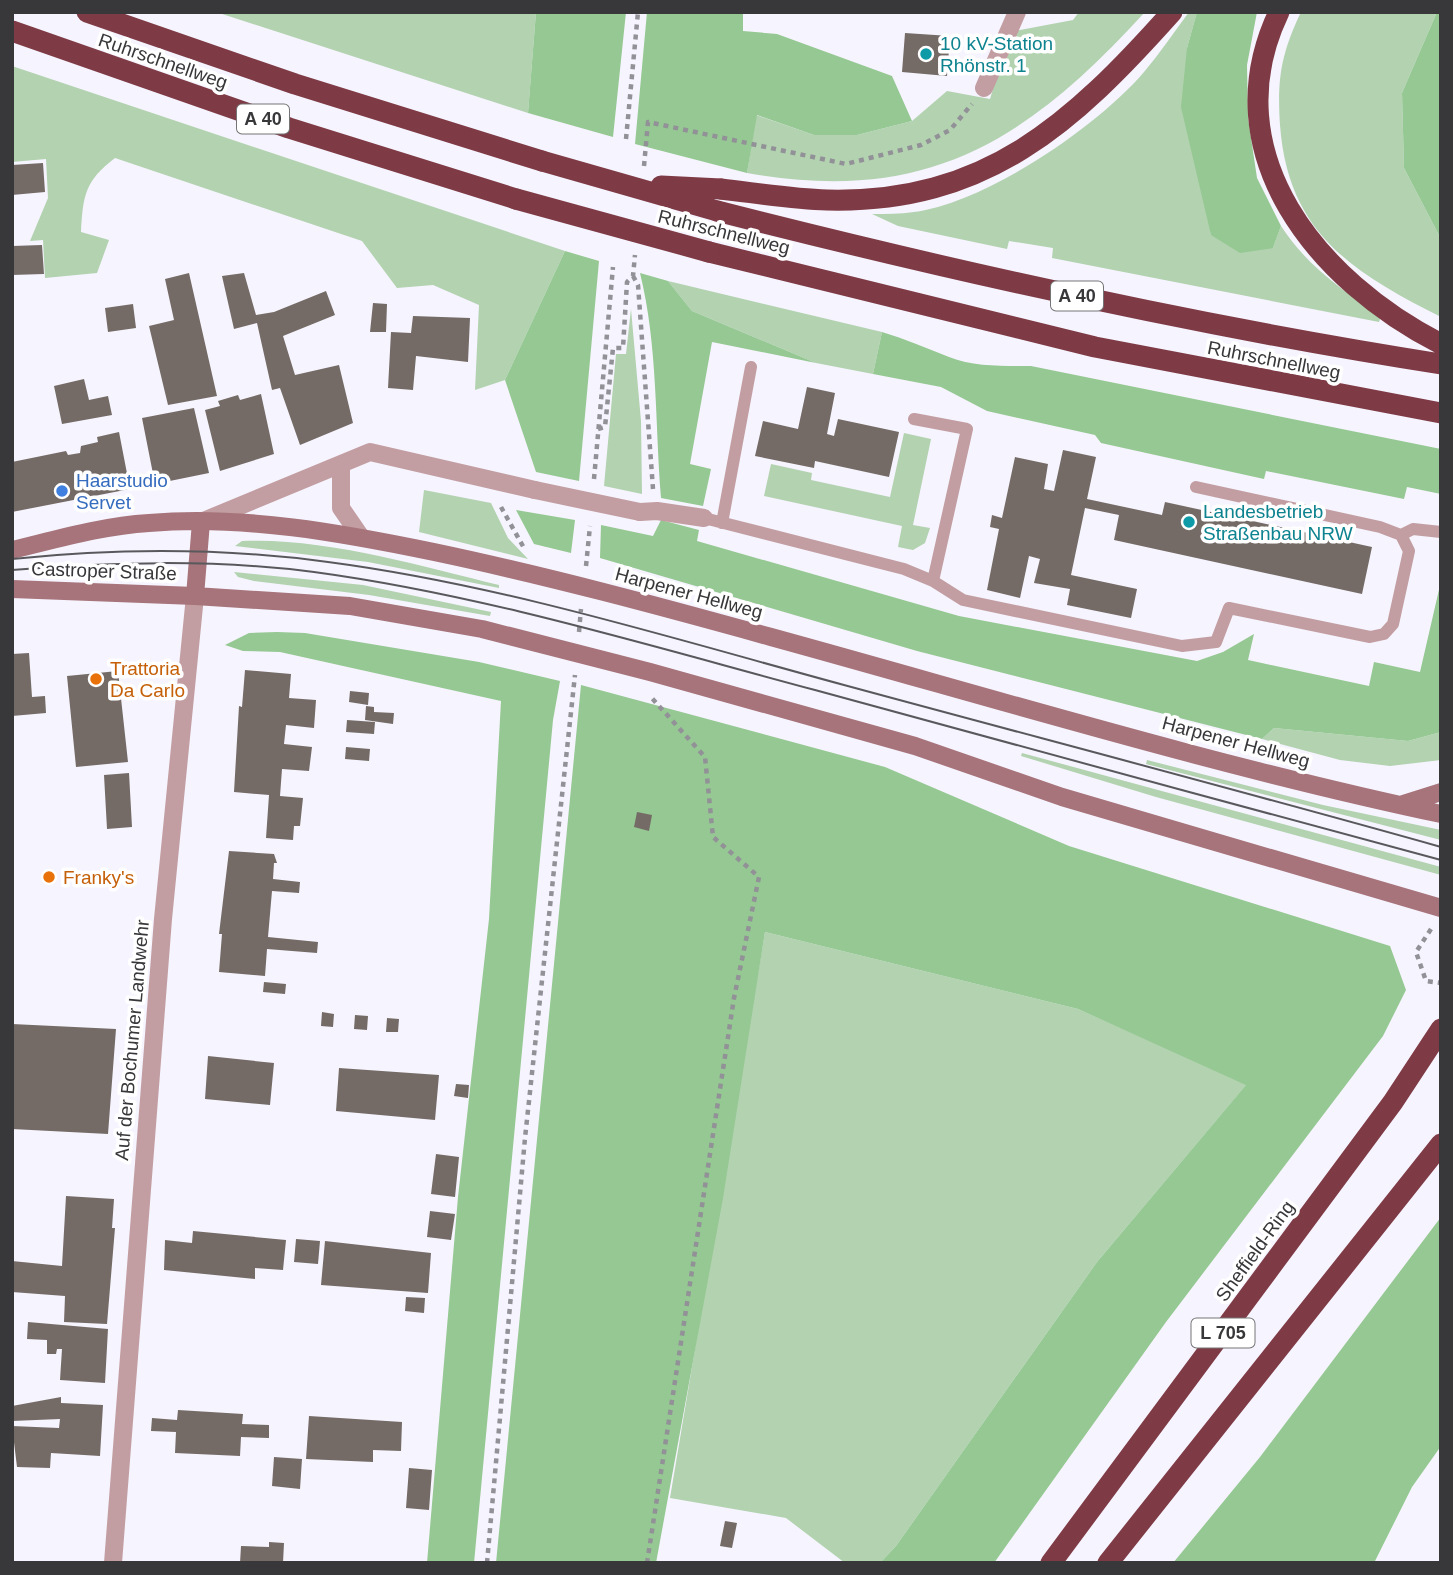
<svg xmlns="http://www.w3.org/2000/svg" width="1453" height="1575" font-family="Arial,sans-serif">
<rect width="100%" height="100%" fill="#f6f4fe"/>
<path fill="#b2d2b0" d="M216 12H536L528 113Z
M1079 12H1145C1027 141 927 205 747 173L756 115 814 135H857L912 121 947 91 990 99 1010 32 1073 20Z
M1189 12H1197L1187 48 1211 235 1273 248 1281 226C1307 266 1342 290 1381 316L1379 322 1052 258 1053 248 1009 241 1007 249 898 226 872 214C886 214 900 214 914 212 987 202 1097 127 1144 72 1160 53 1174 32 1189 12Z
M1301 12H1437L1402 93 1404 168 1441 239V317C1352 272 1288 233 1280 125 1277 79 1281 54 1301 12Z
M12 66 565 251 505 380 475 390 479 305 433 285 397 288 362 241 115 158C85 181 83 195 81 232L109 240 97 273 45 278 43 240 30 241 48 198 46 159 12 162Z
M668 281 882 332 873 374 816 363 692 311Z
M631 309 641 421 642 494 604 486 616 354H626Z
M904 433 931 439 913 525 930 528 925 543 913 550 898 547 902 526 764 496 771 464 812 473 811 480 890 497Z
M424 490 491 503 508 538 528 559 419 532Z
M242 541C322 537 422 566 499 585V588L368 562 235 546Z
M234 572 363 585 491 612 490 616 369 595 254 581 238 577Z
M1274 728 1408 741 1441 732V760L1390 766 1340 760 1262 739Z
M1022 753 1441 867V875L1156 797 1021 756Z
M1147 760 1323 805 1441 830V840L1146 764Z
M765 932 1078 1009 1247 1084 1097 1262 896 1546 880 1563H845L786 1518 670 1498Z"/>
<path fill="#95c892" d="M536 12H626L613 137 528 113Z
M647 12H743V31L777 34 892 76 912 121 857 135H814L757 115 747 173 635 144Z
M1197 12H1257L1247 65 1248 118 1257 178 1281 226 1273 248 1240 253 1211 235 1181 107 1187 48Z
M1437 12H1441V239L1404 168 1402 93Z
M565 251 599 261 579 481 536 472 505 380Z
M640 273 668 281 692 311 816 363 712 342 690 464 711 469 703 506 661 498C655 424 658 346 640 273Z
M882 332C905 339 926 348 949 357 974 367 1004 366 1031 366L1441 449V494L1407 487 1404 499 1266 471 1264 479 1101 443 1095 435 987 411 941 387 873 374Z
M516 510 575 520 571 553 534 544Z
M661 520 699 530 697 541 959 616 1197 661 1223 652 1254 634 1248 660 1369 686 1374 662 1420 672 1441 581V732L1408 741 1274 728 1262 739 917 651 600 558 601 525 653 536Z
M277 632 305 633 479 662 560 681 553 720 474 1563H427L458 1197 489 919 501 701 280 652 243 651 225 645 249 633Z
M581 685 885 767 1069 846 1390 946 1406 990 1383 1036 1166 1322 994 1563H880L896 1546 1097 1262 1246 1085 1078 1009 765 932 723 1198 656 1563H496Z
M1441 1217V1446L1412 1487 1374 1563H1173L1260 1457Z"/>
<path fill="#746b66" d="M905 33 950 36 947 76 902 72Z
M43 163 45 192 12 195V165Z
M42 245 44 274 12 275V246Z
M189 273 217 396 168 405 149 326 174 320 165 279Z
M244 273 256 315 274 312 326 291 335 315 283 336 295 375 339 365 353 423 300 445 280 388 272 390 257 323 234 329 222 276Z
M373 303 387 304 386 332H370Z
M133 304 136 328 108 332 105 308Z
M413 316 470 318 468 362 416 356 413 390 388 388 391 332 411 333Z
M84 379 89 400 108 396 112 415 62 424 54 386Z
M807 387 835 393 827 434 834 436 838 419 899 432 889 477 815 461 814 468 755 456 763 421 798 429Z
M261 394 274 454 220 471 205 410 220 406 218 401 238 395 240 400Z
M194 408 209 473 155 484 142 418Z
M119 432 130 489 12 512V462L66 451 68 455 80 453 81 446 98 442 97 437Z
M1063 450 1096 457 1087 499 1162 515 1165 502 1372 547 1362 594 1114 540 1119 515 1085 508 1071 575 1137 589 1131 618 1067 605 1070 589 1034 583 1040 559 1029 556 1020 598 987 590 999 529 990 527 992 515 1002 518 1015 457 1048 464 1044 489 1054 491Z
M29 653 32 697 45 696 46 713 12 716V654Z
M245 670 291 674 289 698 316 700 314 728 286 725 284 744 312 747 309 771 282 769 280 796 303 798 300 826H294L293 840 266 838 269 795 234 792 239 706 242 707Z
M118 671 128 762 76 767 67 676Z
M350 691 369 693 368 705 349 702Z
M366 706 374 707V712L394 713 393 724 365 720Z
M347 720 375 722 374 734 346 732Z
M346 747 370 749 369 761 345 759Z
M129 773 132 827 107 829 104 775Z
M637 812 652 815 649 831 634 827Z
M229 851 274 854 277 863H274L273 879 300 882 299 893 272 891 268 937 318 942 317 953 267 949 265 976 219 972 222 934H219Z
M264 982 286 984 285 994 263 992Z
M322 1012 334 1014 333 1027 321 1026Z
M355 1015 368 1016 367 1030 354 1029Z
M387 1018 399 1019 398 1032H386Z
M12 1024 116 1029 108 1134 12 1129Z
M208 1056 274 1063 270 1105 205 1099Z
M339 1068 439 1075 435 1120 336 1111Z
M456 1084 469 1085 468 1098 454 1096Z
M436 1154 459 1157 455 1197 431 1194Z
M66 1196 114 1199 112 1228H115L107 1324 64 1322 65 1296 12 1292V1261L62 1266Z
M430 1211 455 1214 451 1240 427 1237Z
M193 1231 286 1240 283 1270 255 1268V1279L164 1270 165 1240 192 1243Z
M296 1239 320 1241 318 1264 294 1262Z
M325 1241 431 1253 428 1293 321 1285Z
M406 1297 425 1298 424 1313 405 1311Z
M28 1322 108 1329 105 1383 60 1380 62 1349H57L56 1354H47V1340L27 1339Z
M61 1397V1403L103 1405 100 1456 51 1453 50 1468 17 1467 12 1426 59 1428 60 1419 12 1421V1406Z
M178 1410 243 1414 242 1424 269 1425V1438L241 1437 240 1456 175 1453 176 1432 151 1431 152 1418 177 1420Z
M309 1416 402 1422 401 1451 373 1450V1462L306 1459Z
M274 1457 302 1459 300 1489 272 1486Z
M409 1468 432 1470 429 1510 406 1508Z
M725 1521 737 1523 732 1548 720 1546Z
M269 1542 284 1543 283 1563H240L241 1546 269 1547Z"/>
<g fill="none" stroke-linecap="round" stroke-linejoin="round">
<path stroke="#929197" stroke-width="4.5" stroke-dasharray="5 5" stroke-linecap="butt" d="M626 139 638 12
M644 166 648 122 846 164 921 145 950 130 972 104
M633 276 638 285 653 489
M598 429 605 427 613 348H623L627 282 633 276 635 255
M594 479 613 267
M501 507 524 548
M586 566 590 526
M579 632 581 609
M1431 929 1416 952 1426 981 1441 983
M487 1563 525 1138 575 675
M647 1563 734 998 759 877 713 837 705 757 650 696"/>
<path stroke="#c29ea2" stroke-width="12" d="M704 518 904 569 933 581 967 429 914 419
M722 523 751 367
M1401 535 1413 529 1441 532
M933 581 963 600 1182 646 1216 642 1229 608 1370 637 1384 634 1393 624 1409 551 1401 535 1380 527 1196 487"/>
<path stroke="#c29ea2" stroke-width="18" d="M984 88 1017 12
M341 464V508L361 537
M640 512 657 511 704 518
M201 522 370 452 535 490
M113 1563 163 919 195 596"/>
<path stroke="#a6747a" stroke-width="18" d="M12 550C58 539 102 526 149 523 244 515 342 533 434 552 548 576 659 606 771 637 993 698 1215 766 1441 814
M12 589 195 596 350 606 482 629 650 672 915 746 1062 797 1441 908
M195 596 201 522
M1403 804 1441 792"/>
<path stroke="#7e3b45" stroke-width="21" d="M87 12 295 84 542 161
M1279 12C1211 154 1319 282 1441 344
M12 31 289 128 516 199
M721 189C756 193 792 199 827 200 986 204 1073 123 1172 12
M717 211C956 272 1197 326 1441 364
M709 252 1095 347 1441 413
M1051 1563 1393 1102 1441 1029
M1108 1563 1441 1144"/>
<path stroke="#59595d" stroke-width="2" d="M12 559C117 548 224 548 328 562 503 585 674 639 844 685 1043 739 1242 791 1441 847
M12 570C112 562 214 559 314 572 484 595 650 646 815 690 1024 747 1232 804 1441 860"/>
<path stroke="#c29ea2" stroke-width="18" d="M535 490 640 512"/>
<path stroke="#7e3b45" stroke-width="21" d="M542 161 717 211
M661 186 721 189
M516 199 709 252"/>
</g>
<g fill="#0f9aa8" stroke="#fff" stroke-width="2.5">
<circle cx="926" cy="54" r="7"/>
<circle cx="1189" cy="522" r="7"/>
</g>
<circle fill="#3f7fe0" stroke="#fff" stroke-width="2.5" cx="62" cy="491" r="7"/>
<g fill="#e8710a" stroke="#fff" stroke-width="2.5">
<circle cx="96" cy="679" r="7"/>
<circle cx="49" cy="877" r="7"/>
</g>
<g text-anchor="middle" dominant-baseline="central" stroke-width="7" stroke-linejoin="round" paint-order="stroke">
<g fill="#fff" stroke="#747476" stroke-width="2">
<rect x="237" y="104.5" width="52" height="29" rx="5"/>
<rect x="1051" y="281.5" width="52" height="29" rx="5"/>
<rect x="1191.5" y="1318.5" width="63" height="29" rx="5"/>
</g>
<g font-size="18" font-weight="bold" fill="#38383b">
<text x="263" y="119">A 40</text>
<text x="1077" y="296">A 40</text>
<text x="1223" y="1333">L 705</text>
</g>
<g font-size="19" fill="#0d838f" stroke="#fff" text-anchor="start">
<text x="940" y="43">10 kV-Station<tspan x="940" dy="22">Rhönstr. 1</tspan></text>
<text x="1203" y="511">Landesbetrieb<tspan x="1203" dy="22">Straßenbau NRW</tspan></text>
</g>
<g font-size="19" fill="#38383b" stroke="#fff">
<text transform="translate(163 61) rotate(19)">Ruhrschnellweg</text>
<text transform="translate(724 232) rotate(14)">Ruhrschnellweg</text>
<text transform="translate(1274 360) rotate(11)">Ruhrschnellweg</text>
<text transform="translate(104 571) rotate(2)">Castroper Straße</text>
<text transform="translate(689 593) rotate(15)">Harpener Hellweg</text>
<text transform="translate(1236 742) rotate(15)">Harpener Hellweg</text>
<text transform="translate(132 1040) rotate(-85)">Auf der Bochumer Landwehr</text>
<text transform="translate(1255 1251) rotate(-54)">Sheffield-Ring</text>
</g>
<g font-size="19" fill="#366cbe" stroke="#fff" text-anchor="start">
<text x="76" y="480">Haarstudio<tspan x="76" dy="22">Servet</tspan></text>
</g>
<g font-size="19" fill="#c56008" stroke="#fff" text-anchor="start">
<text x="110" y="668">Trattoria<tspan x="110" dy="22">Da Carlo</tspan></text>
<text x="63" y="877">Franky's</text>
</g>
</g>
<rect width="1453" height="1575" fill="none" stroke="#38383b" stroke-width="28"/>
</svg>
